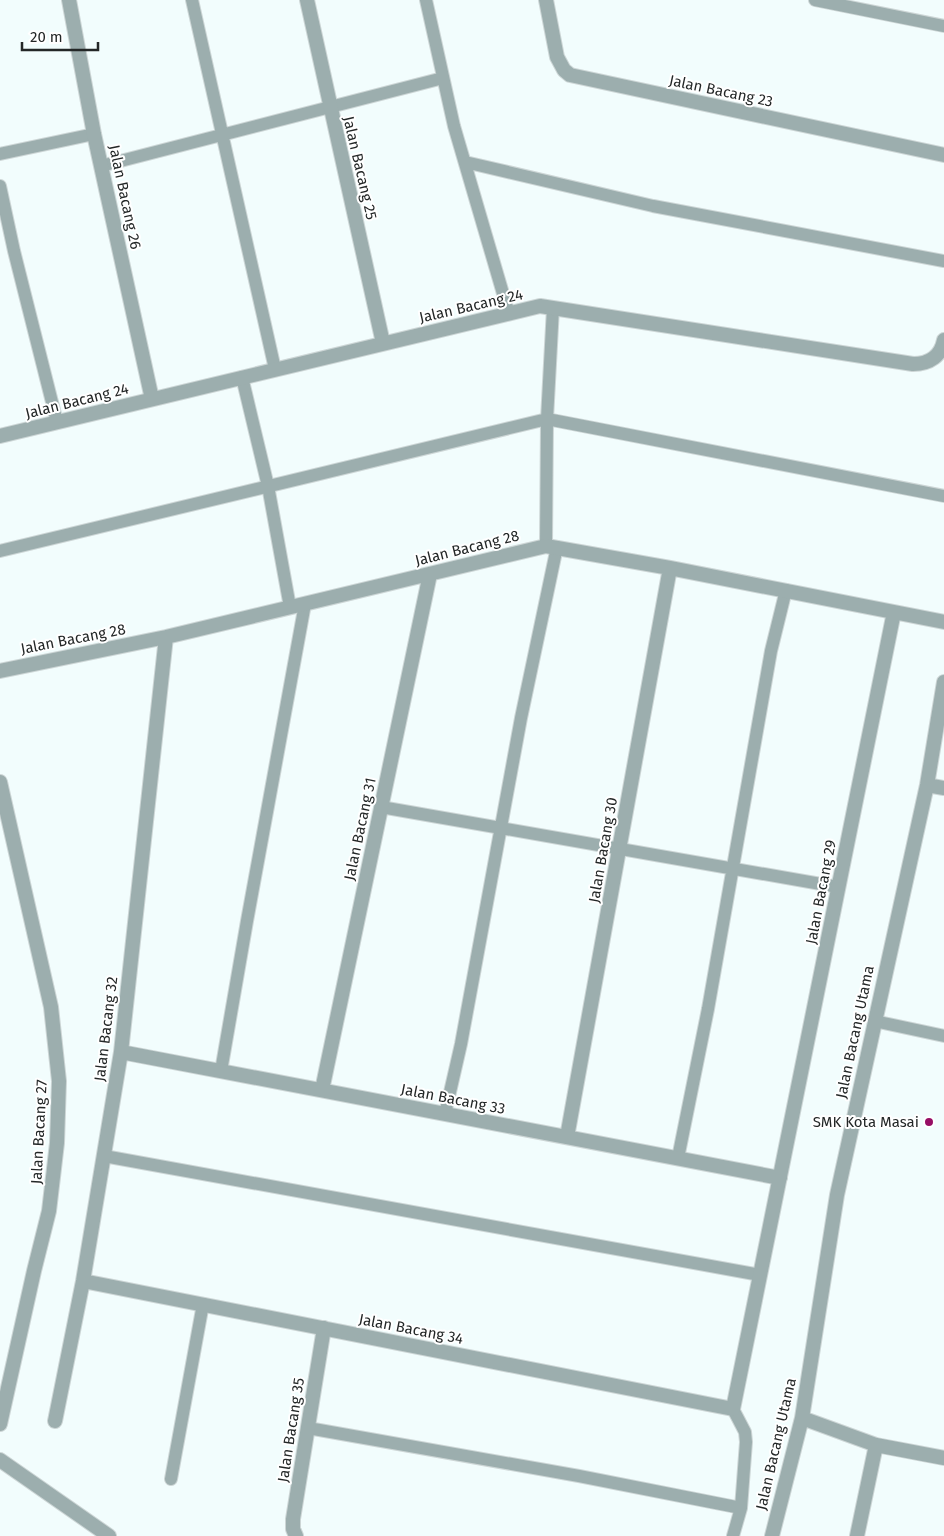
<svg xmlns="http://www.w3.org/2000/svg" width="944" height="1536" font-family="'Fira Sans',sans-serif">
<rect width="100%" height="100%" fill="#f2fdfd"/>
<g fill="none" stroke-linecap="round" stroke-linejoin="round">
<defs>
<path id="service" d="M192 0 275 369
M426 0 454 126 509 314
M815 0 944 26
M0 154 94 134
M465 162 653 206 944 261
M101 166 443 78
M0 186 14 251 57 422
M242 377 268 486 290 607
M546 546 547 419 553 308
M0 551 547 419 944 496
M381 807 838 887
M874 1021 944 1036
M221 1071 247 921 305 604
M445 1114 461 1044 521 718 557 547
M104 1156 760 1275
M678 1158 708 1009 771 651 786 590
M733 1409 745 1432 746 1442 741 1508 733 1536
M308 1428 579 1476 741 1508
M171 1479 203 1304"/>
<path id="minor" d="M69 0 94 134 152 399
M307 0 383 343
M546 0 557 57 564 70 570 75 944 155
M0 436 540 306 913 364C930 364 941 356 944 340
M0 671 166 637 546 546 670 568 944 622
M0 782 51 1007 59 1081 57 1143 49 1211 34 1271 0 1424
M927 785 944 788
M121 1052 780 1178
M322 1090 430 574
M567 1137 670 568
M83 1281 733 1409 894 612
M802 1418 876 1445 944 1458
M55 1421 83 1281 121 1052 166 637
M0 1460 109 1536
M296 1536 293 1529V1519L324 1328
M772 1536 802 1418 837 1195 927 785 944 682
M857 1536 876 1445"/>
</defs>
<use href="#service" stroke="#cdd6d6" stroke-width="14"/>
<use href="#minor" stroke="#cdd6d6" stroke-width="16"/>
<use href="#service" stroke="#9caeae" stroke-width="12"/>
<use href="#minor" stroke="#9caeae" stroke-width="14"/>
</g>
<circle fill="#960e65" stroke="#fff" stroke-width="2" cx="929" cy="1122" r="5"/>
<g text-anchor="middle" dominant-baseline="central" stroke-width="4" stroke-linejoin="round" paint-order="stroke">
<g font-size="15" fill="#232727" stroke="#fff">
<text transform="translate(721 91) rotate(12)">Jalan Bacang 23</text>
<text transform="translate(360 168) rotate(77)">Jalan Bacang 25</text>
<text transform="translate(125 197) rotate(78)">Jalan Bacang 26</text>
<text transform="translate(471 306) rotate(-13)">Jalan Bacang 24</text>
<text transform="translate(77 401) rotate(-14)">Jalan Bacang 24</text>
<text transform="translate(467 548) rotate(-14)">Jalan Bacang 28</text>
<text transform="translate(73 639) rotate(-11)">Jalan Bacang 28</text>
<text transform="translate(360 829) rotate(-78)">Jalan Bacang 31</text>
<text transform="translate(603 850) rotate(-80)">Jalan Bacang 30</text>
<text transform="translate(821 892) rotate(-79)">Jalan Bacang 29</text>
<text transform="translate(106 1029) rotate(-83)">Jalan Bacang 32</text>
<text transform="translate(855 1032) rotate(-78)">Jalan Bacang Utama</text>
<text transform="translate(453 1099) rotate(11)">Jalan Bacang 33</text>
<text transform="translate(39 1132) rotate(-87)">Jalan Bacang 27</text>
<text transform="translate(411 1329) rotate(11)">Jalan Bacang 34</text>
<text transform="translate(291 1430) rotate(-81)">Jalan Bacang 35</text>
<text transform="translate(776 1444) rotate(-77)">Jalan Bacang Utama</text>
</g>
<g font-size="15" fill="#232727" stroke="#fff" text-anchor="end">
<text x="919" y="1122">SMK Kota Masai</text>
</g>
</g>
<path d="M22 42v8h76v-8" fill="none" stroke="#232727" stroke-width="2.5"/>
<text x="30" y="42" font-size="15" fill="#232727" stroke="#ffffff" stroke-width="4" paint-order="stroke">20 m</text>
</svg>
